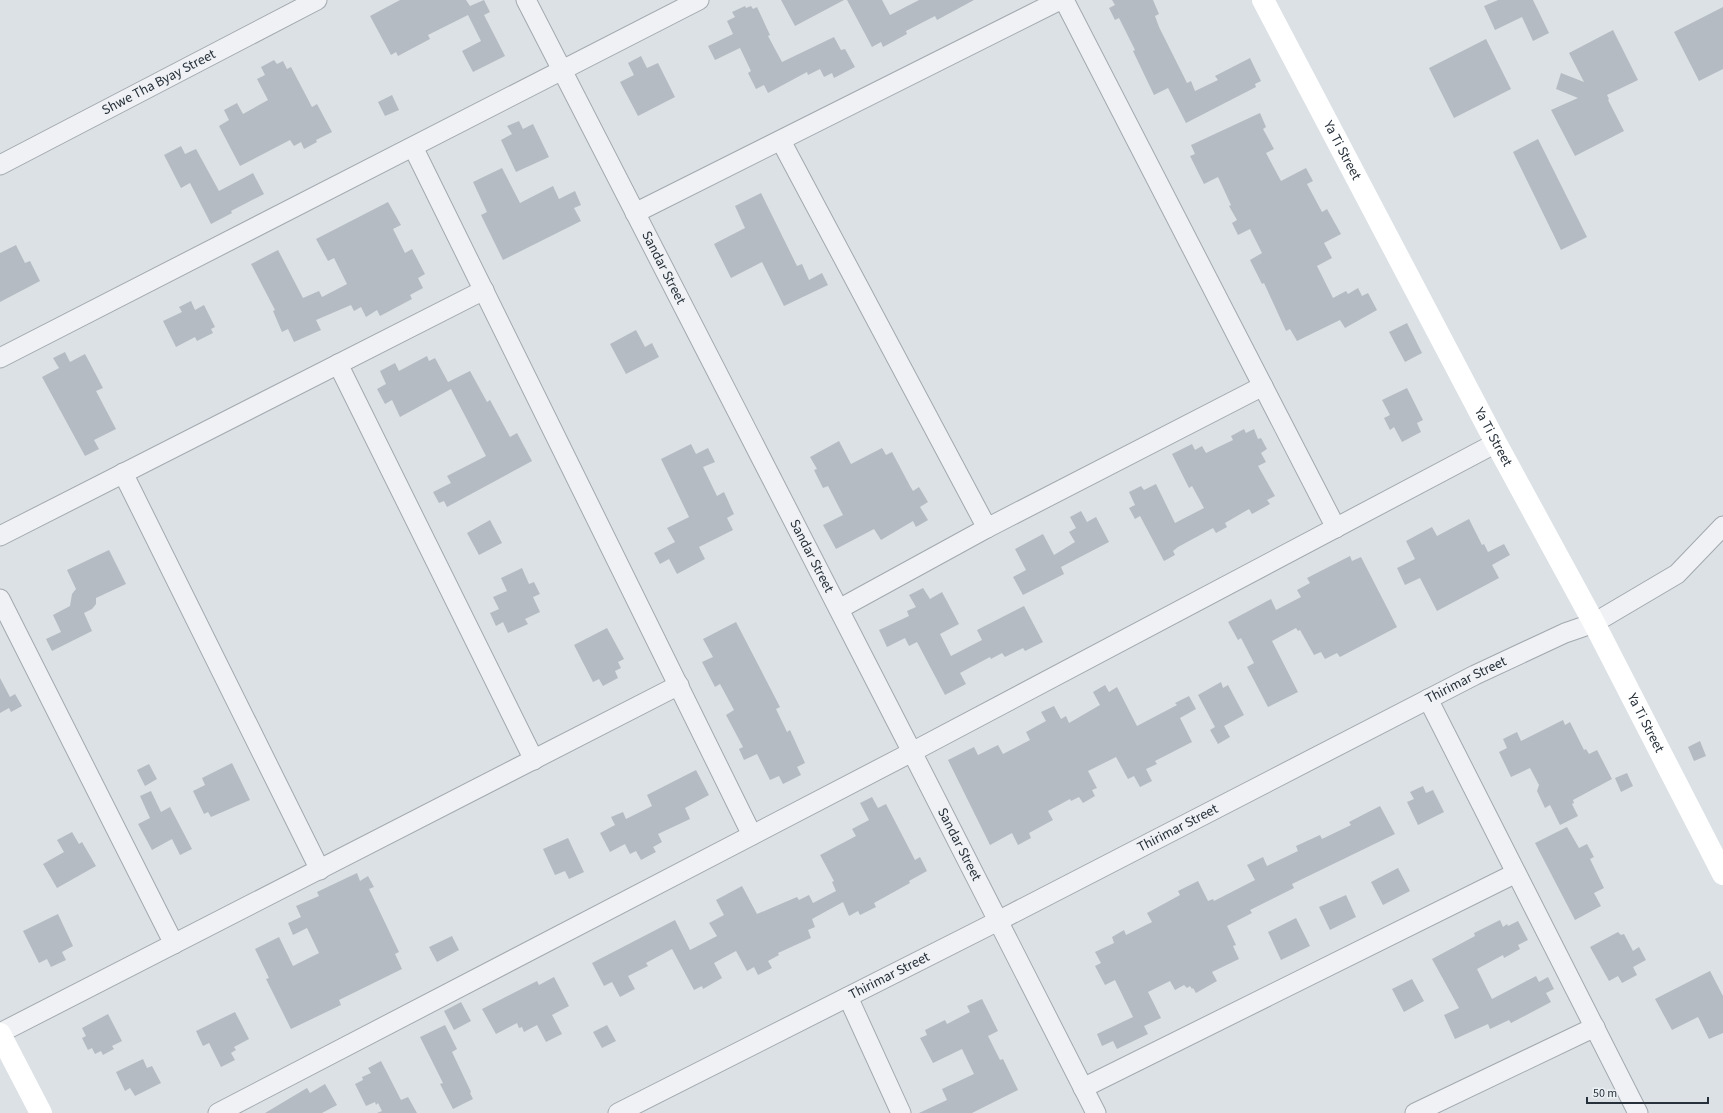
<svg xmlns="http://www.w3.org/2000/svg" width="1723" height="1113" font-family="'Source Sans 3',sans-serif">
<rect width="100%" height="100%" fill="#dce1e5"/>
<path fill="#b4bbc2" d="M400 0H466L470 6 484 0 490 12 484 15 505 56 473 72 462 51 481 41 468 15 428 35 430 39 398 56 396 52 391 55 370 16Z
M781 0H844L795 26Z
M847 0H882L890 15 919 0H974L937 20 935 16 906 31 907 34 883 47 881 42 872 47Z
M1112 0H1153L1159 14 1155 16 1159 27 1187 83 1191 81 1195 91 1218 80 1215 76 1250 58 1261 81 1255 84 1256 87 1186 123 1168 88 1154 95 1133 51 1135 50 1119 18 1115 20 1109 8 1115 5Z
M1498 0H1533L1549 33 1533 41 1522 17 1495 30 1484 6Z
M745 6 746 8 751 6 753 9 757 7 770 35 768 36 782 62 834 37 841 50 845 49 855 67 834 78 832 73 824 77 820 69 808 75 807 72 768 93 764 85 756 89 748 73 751 71 740 48 715 60 708 46 733 34 727 21 735 17 732 12Z
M1723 7V69L1699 81 1674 32Z
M1613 30 1638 80 1607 95 1609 99 1608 100 1624 131 1575 156 1551 110 1578 98 1556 89 1561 73 1584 82 1569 53Z
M1486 39 1511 89 1454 118 1429 68Z
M641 56 647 68 658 63 675 97 638 116 620 82 634 75 628 63Z
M274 60 277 64 283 61 287 69 291 67 312 107 317 104 332 132 316 140 317 142 304 149 301 142 294 146 290 140 240 166 219 126 229 120 224 110 237 103 243 114 268 100 257 79 265 75 261 67Z
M392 95 399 110 385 116 378 102Z
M1260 113 1266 127 1263 129 1274 149 1266 153 1281 181 1306 168 1313 181 1307 184 1322 212 1327 209 1341 234 1324 243 1332 258 1317 266 1333 298 1346 291 1348 294 1358 288 1362 296 1368 293 1377 310 1345 328 1340 320 1297 341 1290 329 1286 331 1264 283 1262 284 1250 260 1262 253 1250 229 1238 235 1232 223 1237 220 1229 206 1231 205 1218 177 1204 184 1190 156 1195 154 1191 145Z
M519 121 523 129 533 124 549 157 516 172 501 140 512 134 507 126Z
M1538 139 1587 237 1561 250 1513 152Z
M181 146 185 154 196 149 219 191 253 173 264 194 231 211 232 213 211 224 190 183 181 188 164 155Z
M502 168 520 203 553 186 559 199 575 191 581 205 574 208 581 221 503 260 481 215 487 212 473 182Z
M761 193 797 266 802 264 809 280 822 273 828 285 784 306 762 262 731 278 714 244 745 228 735 206Z
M388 202 401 225 393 229 405 253 412 249 425 274 418 278 423 288 410 295 412 299 380 316 377 310 366 317 361 307 354 311 351 305 316 320 321 330 294 342 288 329 282 332 273 311 275 310 251 264 278 250 303 298 319 291 322 297 347 284 334 258 328 261 316 239Z
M16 245 25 263 30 261 40 281 0 302V253Z
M191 301 195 310 204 305 215 327 211 329 213 333 197 341 195 337 176 347 163 321 182 312 179 307Z
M1407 323 1422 353 1405 362 1389 332Z
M636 330 645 347 652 343 659 357 626 374 610 344Z
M65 352 70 362 85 354 103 388 96 391 116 429 94 440 99 449 85 456 42 377 59 368 53 358Z
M427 356 429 361 435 358 448 382 470 371 487 402 490 400 510 437 517 433 532 461 447 507 444 501 439 503 433 492 451 483 447 476 486 456 451 389 400 417 392 400 385 404 377 389 386 384 380 371 395 363 399 371Z
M1407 388 1423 420 1417 423 1421 432 1402 442 1394 427 1390 430 1384 418 1390 415 1382 400Z
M1244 429 1246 433 1254 429 1258 439 1261 438 1267 449 1261 453 1266 462 1258 466 1275 496 1267 500 1270 504 1252 514 1249 509 1225 523 1227 527 1216 533 1213 528 1178 547 1173 551 1175 555 1164 561 1140 516 1135 519 1129 508 1135 505 1129 492 1141 486 1144 490 1156 484 1175 523 1204 508 1192 486 1189 488 1172 454 1192 444 1195 450 1202 446 1206 453 1233 440 1231 436Z
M839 441 851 464 882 448 886 455 892 452 910 486 913 491 919 487 928 502 920 507 928 520 916 527 913 521 881 540 874 529 836 549 823 525 843 515 828 486 823 488 814 470 817 469 810 457Z
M691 444 696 454 708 448 715 462 703 467 717 496 724 492 734 514 727 518 733 530 699 547 705 559 677 574 669 559 660 564 654 553 675 542 667 528 689 517 661 459Z
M1081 511 1087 522 1096 517 1109 542 1061 567 1064 574 1023 595 1013 577 1026 570 1015 549 1043 534 1054 555 1075 542 1069 532 1076 528 1070 517Z
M1469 519 1482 545 1484 544 1488 552 1504 544 1510 555 1492 565 1499 578 1437 611 1420 578 1405 585 1397 568 1415 559 1406 541 1432 527 1437 536Z
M490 520 502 543 479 555 467 533Z
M109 550 126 584 96 598V604L92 609 84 613 92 631 52 651 46 639 61 632 53 615 70 606 72 594 76 589 67 570Z
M1350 556 1352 561 1361 557 1397 627 1340 657 1337 653 1325 659 1321 652 1314 655 1300 630 1298 631 1296 628 1272 641 1298 692 1268 707 1247 667 1254 663 1241 638 1238 640 1228 622 1271 599 1276 610 1301 597 1297 590 1310 583 1307 578Z
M522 568 529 584 534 582 540 594 533 597 540 612 525 619 528 624 508 633 503 622 496 626 490 613 499 609 493 597 507 591 501 578Z
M923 588 930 599 942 592 959 624 940 634 951 656 982 640 977 630 1024 606 1043 642 1025 651 1023 648 1005 657 1002 653 991 659 990 657 960 673 966 684 945 695 917 642 909 646 905 638 887 647 879 630 909 616 907 611 916 607 909 595Z
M736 622 780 707 776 709 787 732 790 730 805 763 797 767 801 775 783 784 779 776 770 780 757 754 744 760 739 749 743 747 726 715 734 710 720 684 715 687 702 662 713 657 703 639Z
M607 628 624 659 618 662 621 668 615 671 618 678 603 686 599 679 593 682 574 645Z
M0 678 10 697 15 694 22 706 11 712 9 708 0 713Z
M1221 682 1223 688 1228 685 1244 715 1224 726 1230 737 1218 744 1210 730 1215 727 1198 695Z
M1105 685 1109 692 1117 687 1137 726 1177 705 1175 703 1189 696 1196 709 1180 718 1192 742 1155 761 1157 764 1146 769 1152 781 1140 787 1134 776 1128 779 1116 757 1088 771 1097 788 1092 790 1095 796 1083 803 1079 797 1071 801 1070 799 1048 811 1053 820 1029 833 1031 838 1018 845 1012 833 990 845 948 760 974 747 978 755 998 745 1003 754 1030 740 1026 732 1046 721 1041 712 1054 706 1061 719 1066 716 1069 723 1100 705 1093 692Z
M1563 720 1565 725 1570 722 1584 750 1586 749 1589 754 1597 750 1612 779 1573 800 1574 803 1572 804 1578 816 1560 825 1550 805 1545 808 1537 791 1539 785 1530 768 1511 777 1499 752 1507 748 1503 739 1517 732 1521 741Z
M1700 741 1706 756 1694 761 1688 747Z
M232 763 250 800 211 817 208 812 204 814 193 791 205 785 202 778Z
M149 764 157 779 145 786 137 770Z
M696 770 709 795 685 808 690 819 658 834 662 842 653 847 656 852 641 860 636 851 630 854 625 844 610 852 600 833 615 825 611 817 623 812 626 819 652 806 647 795Z
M1627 773 1633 786 1621 792 1615 778Z
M1423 786 1426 793 1433 790 1444 812 1418 825 1407 802 1414 799 1410 792Z
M151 791 161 812 170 807 192 849 180 855 172 839 152 850 138 824 150 818 140 796Z
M872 797 878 808 886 804 915 860 920 857 927 871 909 881 910 883 874 903 876 907 860 915 858 911 849 916 843 902 812 919 815 927 808 930 811 938 778 953 779 955 768 961 772 968 758 975 754 967 747 971 736 951 714 963 722 978 703 989 702 986 694 990 672 949 646 963 648 966 628 976 635 989 620 997 612 982 604 986 592 963 675 920 690 950 717 936 709 923 724 915 716 900 742 886 757 914 797 897 799 900 809 895 813 903 836 891 832 882 834 881 820 855 856 836 852 829 869 820 860 803Z
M1380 806 1395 834 1292 884 1294 888 1250 910 1252 913 1227 926 1236 945 1233 946 1239 959 1212 972 1217 981 1196 993 1193 988 1192 989 1190 986 1187 988 1184 985 1175 990 1170 981 1148 992 1161 1018 1144 1026 1148 1034 1117 1049 1113 1041 1102 1046 1097 1034 1133 1017 1115 980 1105 985 1095 966 1101 963 1095 952 1114 943 1112 937 1124 930 1126 935 1152 922 1147 913 1180 895 1178 891 1198 881 1208 901 1213 899 1214 901 1255 880 1247 865 1263 857 1267 866 1298 851 1296 846 1320 835 1322 839 1351 825 1349 822Z
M1567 827 1579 848 1587 844 1594 857 1590 859 1604 888 1594 893 1601 906 1575 920 1535 843Z
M72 832 79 844 82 842 96 866 57 888 43 864 64 852 57 840Z
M568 838 584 872 569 879 565 871 555 875 543 849Z
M1398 868 1410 891 1383 905 1371 882Z
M357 873 360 881 368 876 374 887 369 889 399 952 395 954 402 969 339 1000 341 1005 291 1029 266 979 269 978 255 949 279 937 293 966 319 953 307 928 293 935 288 923 301 917 296 906 319 896 317 892Z
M1346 895 1356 917 1330 930 1319 907Z
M58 914 73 946 62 952 66 960 51 967 47 959 39 963 23 931Z
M1296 918 1310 946 1281 960 1268 932Z
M1500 920 1503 927 1507 924 1508 926 1518 921 1528 940 1518 945 1520 949 1504 958 1503 955 1477 969 1492 999 1536 976 1539 982 1548 977 1554 989 1546 993 1551 1002 1511 1023 1509 1020 1490 1029 1488 1024 1455 1039 1444 1015 1459 1008 1432 959 1475 936 1474 933Z
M1618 932 1621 935 1624 934 1633 951 1639 947 1646 960 1633 967 1637 975 1622 983 1618 976 1609 981 1590 947Z
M452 936 459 950 437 962 429 947Z
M1710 971 1723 996V1033L1709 1039 1698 1017 1672 1030 1655 999Z
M554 977 569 1006 552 1015 562 1034 546 1042 537 1025 524 1032 522 1027 519 1028 517 1023 496 1034 482 1009 537 981 539 985Z
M1412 979 1424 1001 1404 1012 1392 989Z
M982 999 998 1031 988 1036 1000 1060 1003 1059 1018 1090 972 1113H919L947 1100 942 1089 974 1074 962 1049 933 1063 920 1038 927 1035 925 1030 945 1020 947 1024 970 1012 967 1006Z
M461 1002 471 1021 454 1030 444 1011Z
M235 1012 249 1039 234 1047 236 1050 231 1053 235 1060 221 1067 209 1043 203 1046 196 1031Z
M108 1014 122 1041 112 1046 114 1049 103 1055 101 1051 95 1054 92 1048 88 1050 82 1038 86 1036 82 1028Z
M445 1025 457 1049 452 1052 471 1092 470 1093 473 1099 453 1109 440 1084 443 1083 420 1037Z
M607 1025 616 1041 602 1048 593 1032Z
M143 1059 147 1068 152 1066 161 1083 135 1096 130 1088 125 1091 116 1072Z
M381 1061 401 1100 408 1097 417 1113H377L382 1111 378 1103 376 1105 375 1102 366 1106 355 1084 363 1080 362 1077 371 1073 368 1068Z
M325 1084 337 1105 322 1113H265L307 1088 310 1093Z"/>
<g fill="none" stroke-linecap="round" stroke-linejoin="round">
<defs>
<g id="street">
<path id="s1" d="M526 0 912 752 1096 1113"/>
<path d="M1064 0 1336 528"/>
<path d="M781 141 987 528"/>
<path d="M413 147 752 835"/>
<path id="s2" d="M0 165 317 0"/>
<path d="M635 213 1060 0"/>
<path d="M0 358 699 0"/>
<path d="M338 364 534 760"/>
<path d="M123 473 320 870"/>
<path d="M0 536 484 290"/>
<path d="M0 599 174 944"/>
<path d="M839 609 987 528 1263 386"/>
<path d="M1428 699 1638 1113"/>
<path d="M848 997 901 1113"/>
<path d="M0 1033 679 685"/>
<path d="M1083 1088 1516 873"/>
<path d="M218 1113 912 752 1496 443"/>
<path id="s3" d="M618 1113 998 921 1475 675 1565 633 1594 623 1677 574 1723 526"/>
<path d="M1415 1113 1595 1027"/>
</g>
</defs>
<use href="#street" stroke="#a2a9af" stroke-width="21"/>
<use href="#street" stroke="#eff1f4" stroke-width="19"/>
<g stroke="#fff" stroke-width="22">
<path id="s4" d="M1263 0 1496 443 1594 623 1723 874"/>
<path d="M0 1034 41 1113"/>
</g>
</g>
<g text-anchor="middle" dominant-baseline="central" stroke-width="3" stroke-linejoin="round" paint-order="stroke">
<g font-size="14" fill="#27313b" stroke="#ebf0f3">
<text stroke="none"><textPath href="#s2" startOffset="179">Shwe Tha Byay Street</textPath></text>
<text stroke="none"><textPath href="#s4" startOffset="170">Ya Ti Street</textPath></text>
<text stroke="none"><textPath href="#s1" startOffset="301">Sandar Street</textPath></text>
<text stroke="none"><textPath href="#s4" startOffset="494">Ya Ti Street</textPath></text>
<text stroke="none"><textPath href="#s1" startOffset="625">Sandar Street</textPath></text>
<text stroke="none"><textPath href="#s3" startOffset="952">Thirimar Street</textPath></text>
<text stroke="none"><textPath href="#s4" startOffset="818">Ya Ti Street</textPath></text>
<text stroke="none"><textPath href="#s3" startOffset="628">Thirimar Street</textPath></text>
<text stroke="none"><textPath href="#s1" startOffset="949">Sandar Street</textPath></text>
<text stroke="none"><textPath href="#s3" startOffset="304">Thirimar Street</textPath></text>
</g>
</g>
<path d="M1587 1097v6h121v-6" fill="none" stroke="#27313b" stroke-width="2"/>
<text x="1593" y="1097" font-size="12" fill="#27313b" stroke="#ebf0f3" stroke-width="3" paint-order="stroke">50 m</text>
</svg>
